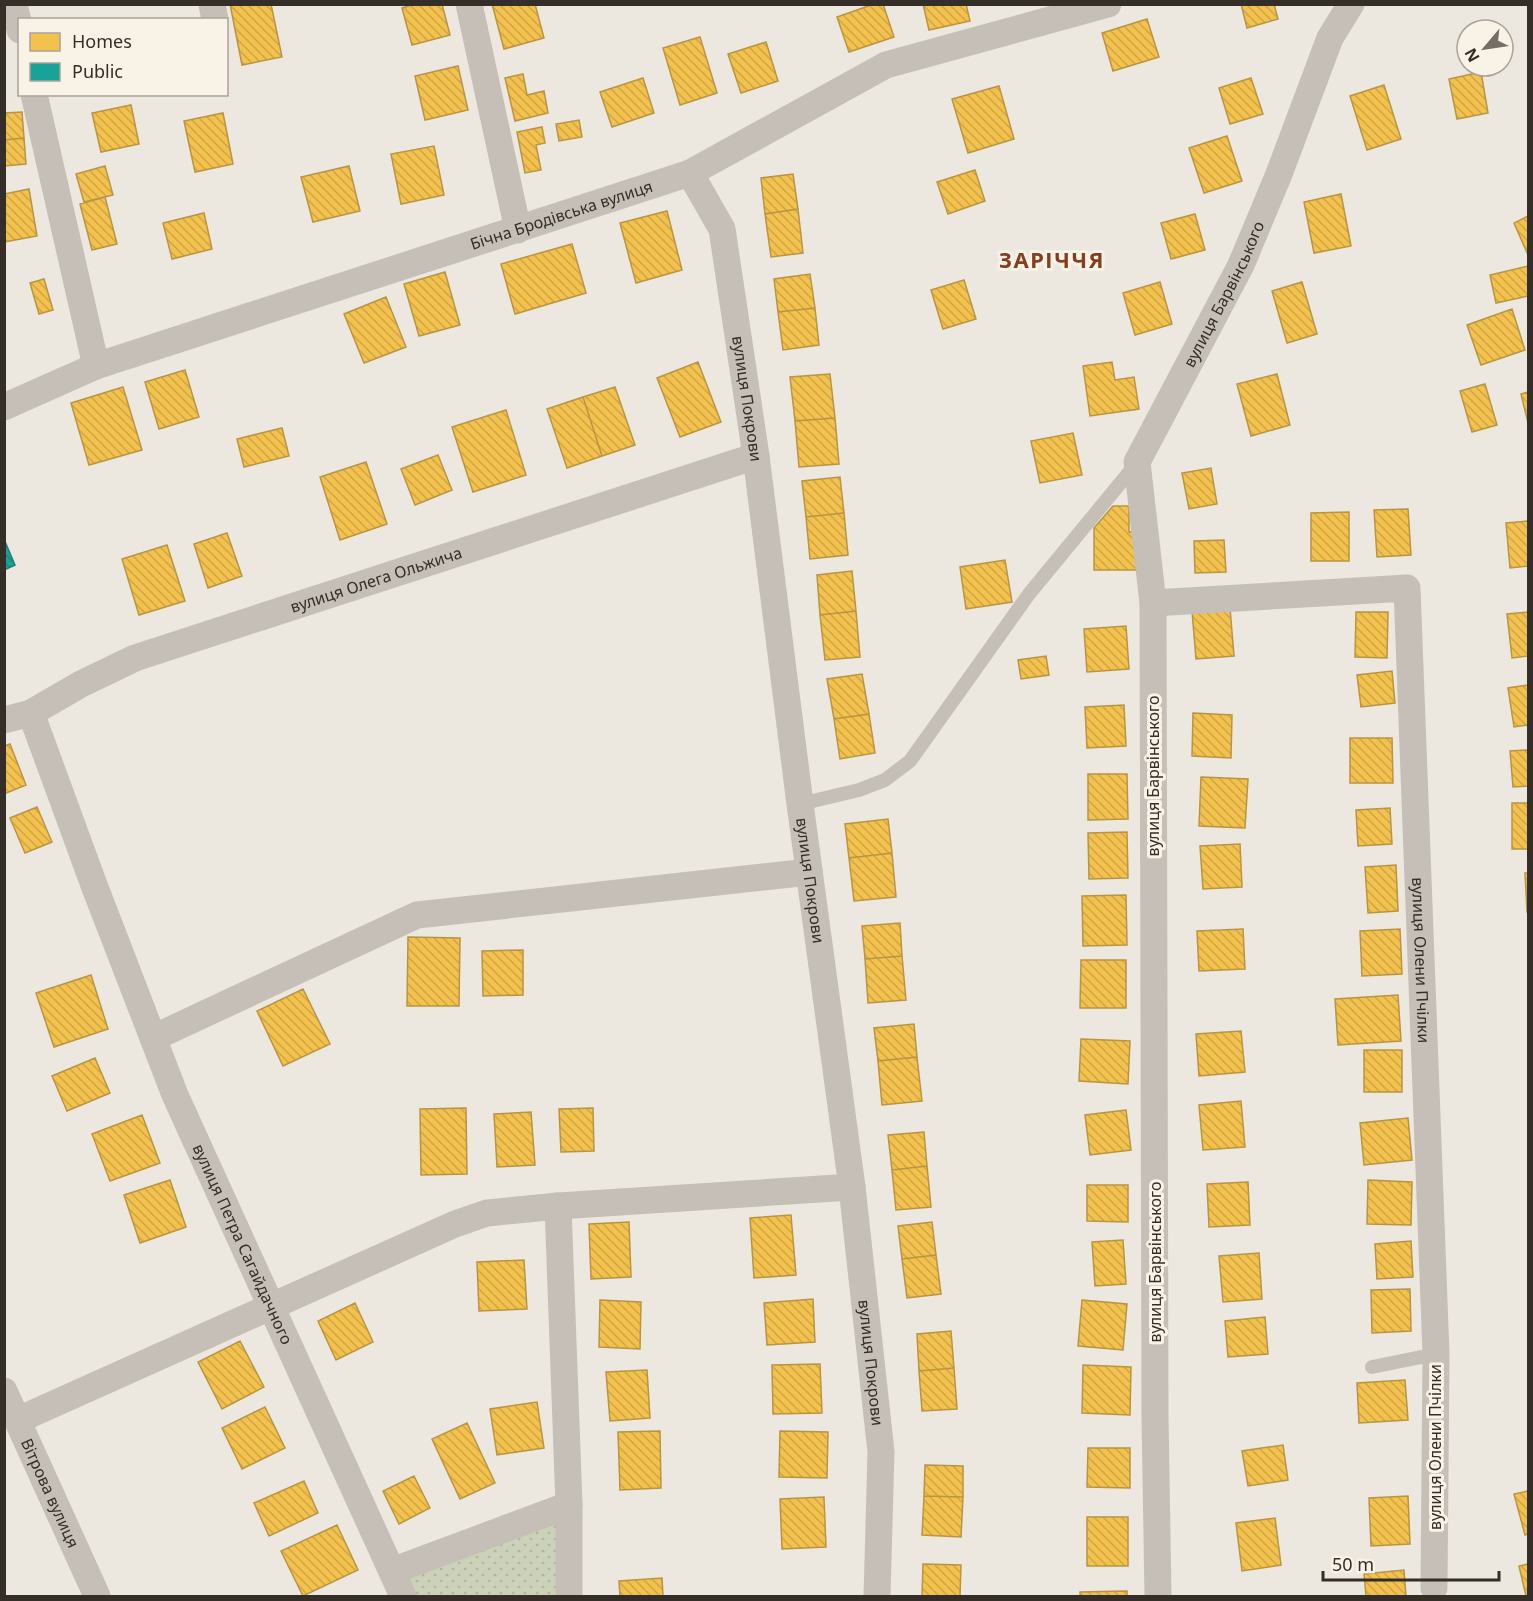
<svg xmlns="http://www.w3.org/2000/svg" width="1533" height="1601" font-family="'Noto Sans',sans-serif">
<defs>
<pattern id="green-dots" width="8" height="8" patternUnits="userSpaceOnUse" patternTransform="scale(1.5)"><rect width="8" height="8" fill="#ccd2b9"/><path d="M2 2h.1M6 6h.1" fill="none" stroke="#b0b59f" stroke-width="1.8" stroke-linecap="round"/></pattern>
<pattern id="homes-back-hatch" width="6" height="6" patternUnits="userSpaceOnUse" patternTransform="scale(1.5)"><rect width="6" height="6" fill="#f2c14e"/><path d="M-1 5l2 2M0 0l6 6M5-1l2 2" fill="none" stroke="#d0a644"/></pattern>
<pattern id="public-back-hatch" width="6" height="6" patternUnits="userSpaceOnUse" patternTransform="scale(1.5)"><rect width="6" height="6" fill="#17a398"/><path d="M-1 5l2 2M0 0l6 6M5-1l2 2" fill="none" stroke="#16857c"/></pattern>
</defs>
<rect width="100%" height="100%" fill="#ece7df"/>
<path fill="url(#green-dots)" d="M569 1505V1596H412L401 1574Z"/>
<path fill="url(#homes-back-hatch)" stroke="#b99542" stroke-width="1.5" d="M230 4H271L282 57 242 65Z
M415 4H442L450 35 412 45 402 8Z
M492 4H535L544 38 504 49Z
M874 4H883L894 37 849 52 837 17Z
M923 4H966L970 21 929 30Z
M1241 4H1274L1278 19 1247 28Z
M1147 19 1159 57 1113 71 1102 33Z
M700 37 717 93 680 105 663 48Z
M766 42 778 81 741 93 728 54Z
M458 66 468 110 425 120 415 76Z
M1481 72 1488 113 1457 119 1449 79Z
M523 74 527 95 544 91 548 113 515 121 505 78Z
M643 78 654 113 612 127 600 92Z
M1251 78 1263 114 1230 124 1219 88Z
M1384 85 1401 139 1367 150 1350 96Z
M999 86 1014 139 968 153 952 99Z
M131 105 139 144 101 152 92 113Z
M22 112 24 138 4 140V113Z
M223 113 233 164 195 172 184 121Z
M579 120 582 137 559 141 556 124Z
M542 127 545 143 536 145 541 170 525 173 517 132Z
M1227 136 1242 181 1204 193 1189 148Z
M24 138 26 164 4 166V140Z
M434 146 444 195 401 204 391 154Z
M105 166 113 195 84 202 76 174Z
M349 166 360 211 313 222 301 177Z
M975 170 985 201 948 214 937 182Z
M793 174 798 209 765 214 761 178Z
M29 189 37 236 4 242V194Z
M1341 194 1351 246 1314 253 1304 202Z
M105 197 117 244 92 250 80 204Z
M798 209 803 253 771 257 765 214Z
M667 211 682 270 636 283 620 223Z
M204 213 212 249 172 259 163 223Z
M1195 214 1205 250 1171 259 1161 223Z
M1528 216V255L1514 223Z
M572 244 586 293 515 314 501 264Z
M1528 266V296L1496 303 1490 275Z
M445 272 460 325 419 336 404 284Z
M810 274 815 308 778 312 774 279Z
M44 279 53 310 39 314 30 283Z
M964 280 976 319 943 329 931 290Z
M1160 282 1172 324 1135 335 1123 293Z
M1302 282 1317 334 1287 343 1272 291Z
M386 297 406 347 364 363 344 314Z
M815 308 819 345 783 350 778 312Z
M1512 309 1525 350 1481 365 1467 325Z
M698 362 721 422 680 437 657 378Z
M1112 362 1115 380 1134 377 1139 409 1090 416 1083 366Z
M185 370 199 417 159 429 145 382Z
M830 374 835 418 795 421 790 377Z
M1277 374 1290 425 1251 436 1237 384Z
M1485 384 1497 425 1472 432 1460 391Z
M123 387 142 450 89 465 71 403Z
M615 387 635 445 602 456 583 397Z
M1528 392V423L1521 394Z
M583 397 602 456 567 468 547 409Z
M506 410 526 475 473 492 452 427Z
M835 418 839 464 799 467 795 421Z
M282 428 289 456 244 467 237 439Z
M1073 433 1082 475 1040 483 1031 441Z
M438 455 452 490 415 505 401 469Z
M366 462 387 524 340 540 320 477Z
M1211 468 1217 504 1189 509 1182 473Z
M840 477 844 513 806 517 802 481Z
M1113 506H1129V532H1141L1140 570H1094V528Z
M1408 509 1411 555 1377 557 1374 510Z
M1349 512V561H1311V513Z
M844 513 848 555 810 559 806 517Z
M1528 521V566L1510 568 1506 523Z
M227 533 242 576 208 588 194 544Z
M1224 540 1226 572 1195 573 1194 541Z
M167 545 185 601 139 615 122 559Z
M1005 560 1012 602 966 609 960 567Z
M852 571 856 611 820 615 817 575Z
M1230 608 1234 656 1196 659 1192 611Z
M856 611 860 657 825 660 820 615Z
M1356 612H1388L1387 658 1355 657Z
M1528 612V656L1512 658 1507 614Z
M1126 626 1129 669 1087 672 1084 629Z
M1046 656 1049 675 1021 679 1018 660Z
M1392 671 1395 703 1361 707 1357 675Z
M862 674 869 714 834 719 827 679Z
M1528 685V725L1514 727 1508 688Z
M1124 705 1126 746 1087 748 1085 707Z
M1193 713 1232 715 1231 758 1192 756Z
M869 714 875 753 840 759 834 719Z
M1350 738H1392L1393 783H1350Z
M10 744 26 785 4 794V746Z
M1528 750V786L1513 787 1510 751Z
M1088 774H1127L1128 819 1088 820Z
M1201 777 1248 779 1245 828 1199 826Z
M1512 803H1528V849H1512Z
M37 807 52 842 25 853 10 818Z
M1390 808 1392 844 1358 846 1356 810Z
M888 819 892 853 849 858 845 824Z
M1127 832 1128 878 1089 879 1088 833Z
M1240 844 1242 887 1203 889 1200 846Z
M892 853 896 897 854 901 849 858Z
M1396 865 1398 911 1368 913 1365 867Z
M1525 873H1528V912H1527Z
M1126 895 1127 945 1083 946 1082 896Z
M900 923 902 956 865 959 862 926Z
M1243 929 1245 969 1199 971 1197 931Z
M1400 929 1402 974 1362 976 1360 931Z
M408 937 460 938 459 1006H407Z
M523 950V995L483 996 482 951Z
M902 956 906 1000 868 1003 865 959Z
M1081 960H1126V1008H1080Z
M91 975 108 1029 54 1047 36 993Z
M303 989 330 1044 283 1066 257 1011Z
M1398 995 1401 1041 1338 1045 1335 999Z
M914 1024 917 1057 878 1061 874 1028Z
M1241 1031 1245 1072 1199 1076 1196 1034Z
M1081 1039 1130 1041 1128 1084 1079 1081Z
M1364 1050H1402V1092H1364Z
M917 1057 922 1101 882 1105 878 1061Z
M95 1058 110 1093 67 1111 52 1076Z
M1241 1101 1245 1147 1203 1150 1199 1105Z
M466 1108 467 1174 421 1175 420 1109Z
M593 1108 594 1151 561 1152 559 1109Z
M1126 1110 1131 1150 1090 1155 1085 1115Z
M531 1112 535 1165 497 1167 494 1114Z
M142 1115 160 1163 110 1181 92 1134Z
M1408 1118 1412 1160 1364 1165 1360 1123Z
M924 1132 927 1166 892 1170 888 1135Z
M927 1166 931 1207 896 1210 892 1170Z
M170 1180 186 1227 140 1243 124 1195Z
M1368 1180 1412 1182 1411 1225 1367 1224Z
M1248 1182 1250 1225 1209 1227 1207 1184Z
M1087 1185H1128V1222L1087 1221Z
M791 1215 796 1275 754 1278 750 1218Z
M629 1222 631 1277 591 1279 589 1224Z
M932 1222 936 1255 902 1259 898 1226Z
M1123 1240 1126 1284 1095 1286 1092 1242Z
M1411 1241 1413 1277 1377 1279 1375 1244Z
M1259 1253 1262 1299 1223 1302 1219 1256Z
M936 1255 941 1294 907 1298 902 1259Z
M524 1260 527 1309 479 1311 477 1262Z
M1410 1289 1411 1331 1372 1333 1371 1290Z
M813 1299 815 1342 767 1345 764 1303Z
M600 1300 641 1302 640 1349 599 1347Z
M1082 1300 1127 1304 1123 1350 1078 1346Z
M355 1303 373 1342 336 1360 318 1321Z
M1265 1317 1268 1354 1228 1357 1225 1321Z
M951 1331 954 1368 919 1371 917 1334Z
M240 1341 264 1387 222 1409 198 1362Z
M820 1364 822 1413 773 1414 772 1365Z
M1083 1365 1131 1367 1130 1415 1082 1413Z
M954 1368 957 1409 922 1411 919 1371Z
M647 1370 650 1418 610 1421 606 1372Z
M1405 1380 1408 1420 1359 1423 1357 1383Z
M537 1402 544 1448 497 1455 490 1409Z
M265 1407 285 1448 242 1469 222 1428Z
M467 1423 495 1483 460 1499 432 1439Z
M660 1431 661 1488 620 1490 618 1432Z
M780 1431 828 1432 827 1478 779 1477Z
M1283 1445 1288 1480 1248 1486 1242 1451Z
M1088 1448H1130V1488L1087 1487Z
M925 1465 963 1466V1497L924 1496Z
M414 1476 430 1508 399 1524 383 1491Z
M304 1481 318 1513 269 1536 254 1503Z
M1528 1491V1534L1525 1535 1514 1494Z
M924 1496 963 1497 961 1537 922 1535Z
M1408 1496 1410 1544 1371 1546 1369 1498Z
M824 1497 826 1547 782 1549 780 1499Z
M1087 1517H1128V1566H1087Z
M1275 1518 1281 1565 1242 1571 1236 1523Z
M337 1525 358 1570 303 1596 281 1551Z
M923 1564 961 1565 960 1596H922Z
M1528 1564V1596H1526L1519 1566Z
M1404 1570 1406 1596H1366L1364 1574Z
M662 1578 663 1596H620L619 1581Z
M1127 1591V1596H1080V1592Z"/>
<path fill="url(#public-back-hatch)" stroke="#208076" stroke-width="1.5" d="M4 539 15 565 4 570Z"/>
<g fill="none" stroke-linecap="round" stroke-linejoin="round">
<path stroke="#c5bfb8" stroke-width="14" d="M800 804 859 790 885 780 910 761 1029 594 1136 464
M1372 1367 1436 1354"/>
<g stroke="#c5bfb8" stroke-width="27">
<path d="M14 4 20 30"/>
<path d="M212 4 215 20"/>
<path d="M469 4 518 230"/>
<path d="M34 94 96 366"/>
<path id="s1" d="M690 173 722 229 756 456 800 804 852 1187 881 1452 877 1596"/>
<path id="s2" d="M4 407 96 366 690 173 886 65 1108 4"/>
<path id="s3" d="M1153 603 1407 588 1436 1354 1434 1588"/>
<path id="s4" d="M31 713 94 885 175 1095 403 1596"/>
<path id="s5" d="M4 720 31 713 81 684 135 658 756 456"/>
<path d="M153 1038 417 915 809 872"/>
<path d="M558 1206 569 1505V1596"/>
<path id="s6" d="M4 1391 97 1596"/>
<path d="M18 1420 455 1224 487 1213 558 1206 852 1187"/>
<path d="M392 1571 569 1505"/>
<path id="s7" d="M1158 1596 1155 1416 1153 603 1137 462 1241 265 1279 174 1330 38 1351 4"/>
</g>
</g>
<g text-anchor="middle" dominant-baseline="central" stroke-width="6" stroke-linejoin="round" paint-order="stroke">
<g font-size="16" fill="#352d27" stroke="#f9f2e6">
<text stroke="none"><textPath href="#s2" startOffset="590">Бічна Бродівська вулиця</textPath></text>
<text stroke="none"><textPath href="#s7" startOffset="1324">вулиця Барвінського</textPath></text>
<text stroke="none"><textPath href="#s1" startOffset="236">вулиця Покрови</textPath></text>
<text stroke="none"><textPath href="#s5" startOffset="399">вулиця Олега Ольжича</textPath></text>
<text transform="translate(1153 776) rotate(-90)">вулиця Барвінського</text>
<text stroke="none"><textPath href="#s1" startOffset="722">вулиця Покрови</textPath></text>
<text stroke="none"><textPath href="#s3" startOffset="627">вулиця Олени Пчілки</textPath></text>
<text stroke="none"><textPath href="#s4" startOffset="572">вулиця Петра Сагайдачного</textPath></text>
<text transform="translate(1155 1262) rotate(-90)">вулиця Барвінського</text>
<text stroke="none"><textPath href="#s1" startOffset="1208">вулиця Покрови</textPath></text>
<text transform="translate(1435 1447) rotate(-90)">вулиця Олени Пчілки</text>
<text stroke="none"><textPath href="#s6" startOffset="112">Вітрова вулиця</textPath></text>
</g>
<g font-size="22" font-weight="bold" letter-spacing="1.5" fill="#853f20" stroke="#f9f2e6">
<text x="1052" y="259">ЗАРІЧЧЯ</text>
</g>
</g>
<rect width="1533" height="1601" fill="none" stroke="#352d27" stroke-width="12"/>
<rect x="18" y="18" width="210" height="78" fill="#f9f2e6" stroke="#aba39a" stroke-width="1.5"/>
<rect x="30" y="33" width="30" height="18" fill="#f2c14e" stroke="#aba39a" stroke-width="1.5"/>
<text x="72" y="48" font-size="18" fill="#352d27">Homes</text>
<rect x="30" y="63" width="30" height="18" fill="#17a398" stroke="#aba39a" stroke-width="1.5"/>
<text x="72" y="78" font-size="18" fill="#352d27">Public</text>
<g transform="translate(1485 48) rotate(241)"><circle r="28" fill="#f9f2e6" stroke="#aba39a" stroke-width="1.5"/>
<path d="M0-4.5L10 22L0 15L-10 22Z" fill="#756e67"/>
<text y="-9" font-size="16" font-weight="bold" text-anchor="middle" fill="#352d27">N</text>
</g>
<path d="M1323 1571v9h176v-9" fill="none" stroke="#352d27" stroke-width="3"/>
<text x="1332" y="1571" font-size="18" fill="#352d27" stroke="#f9f2e6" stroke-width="4.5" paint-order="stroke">50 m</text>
</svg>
